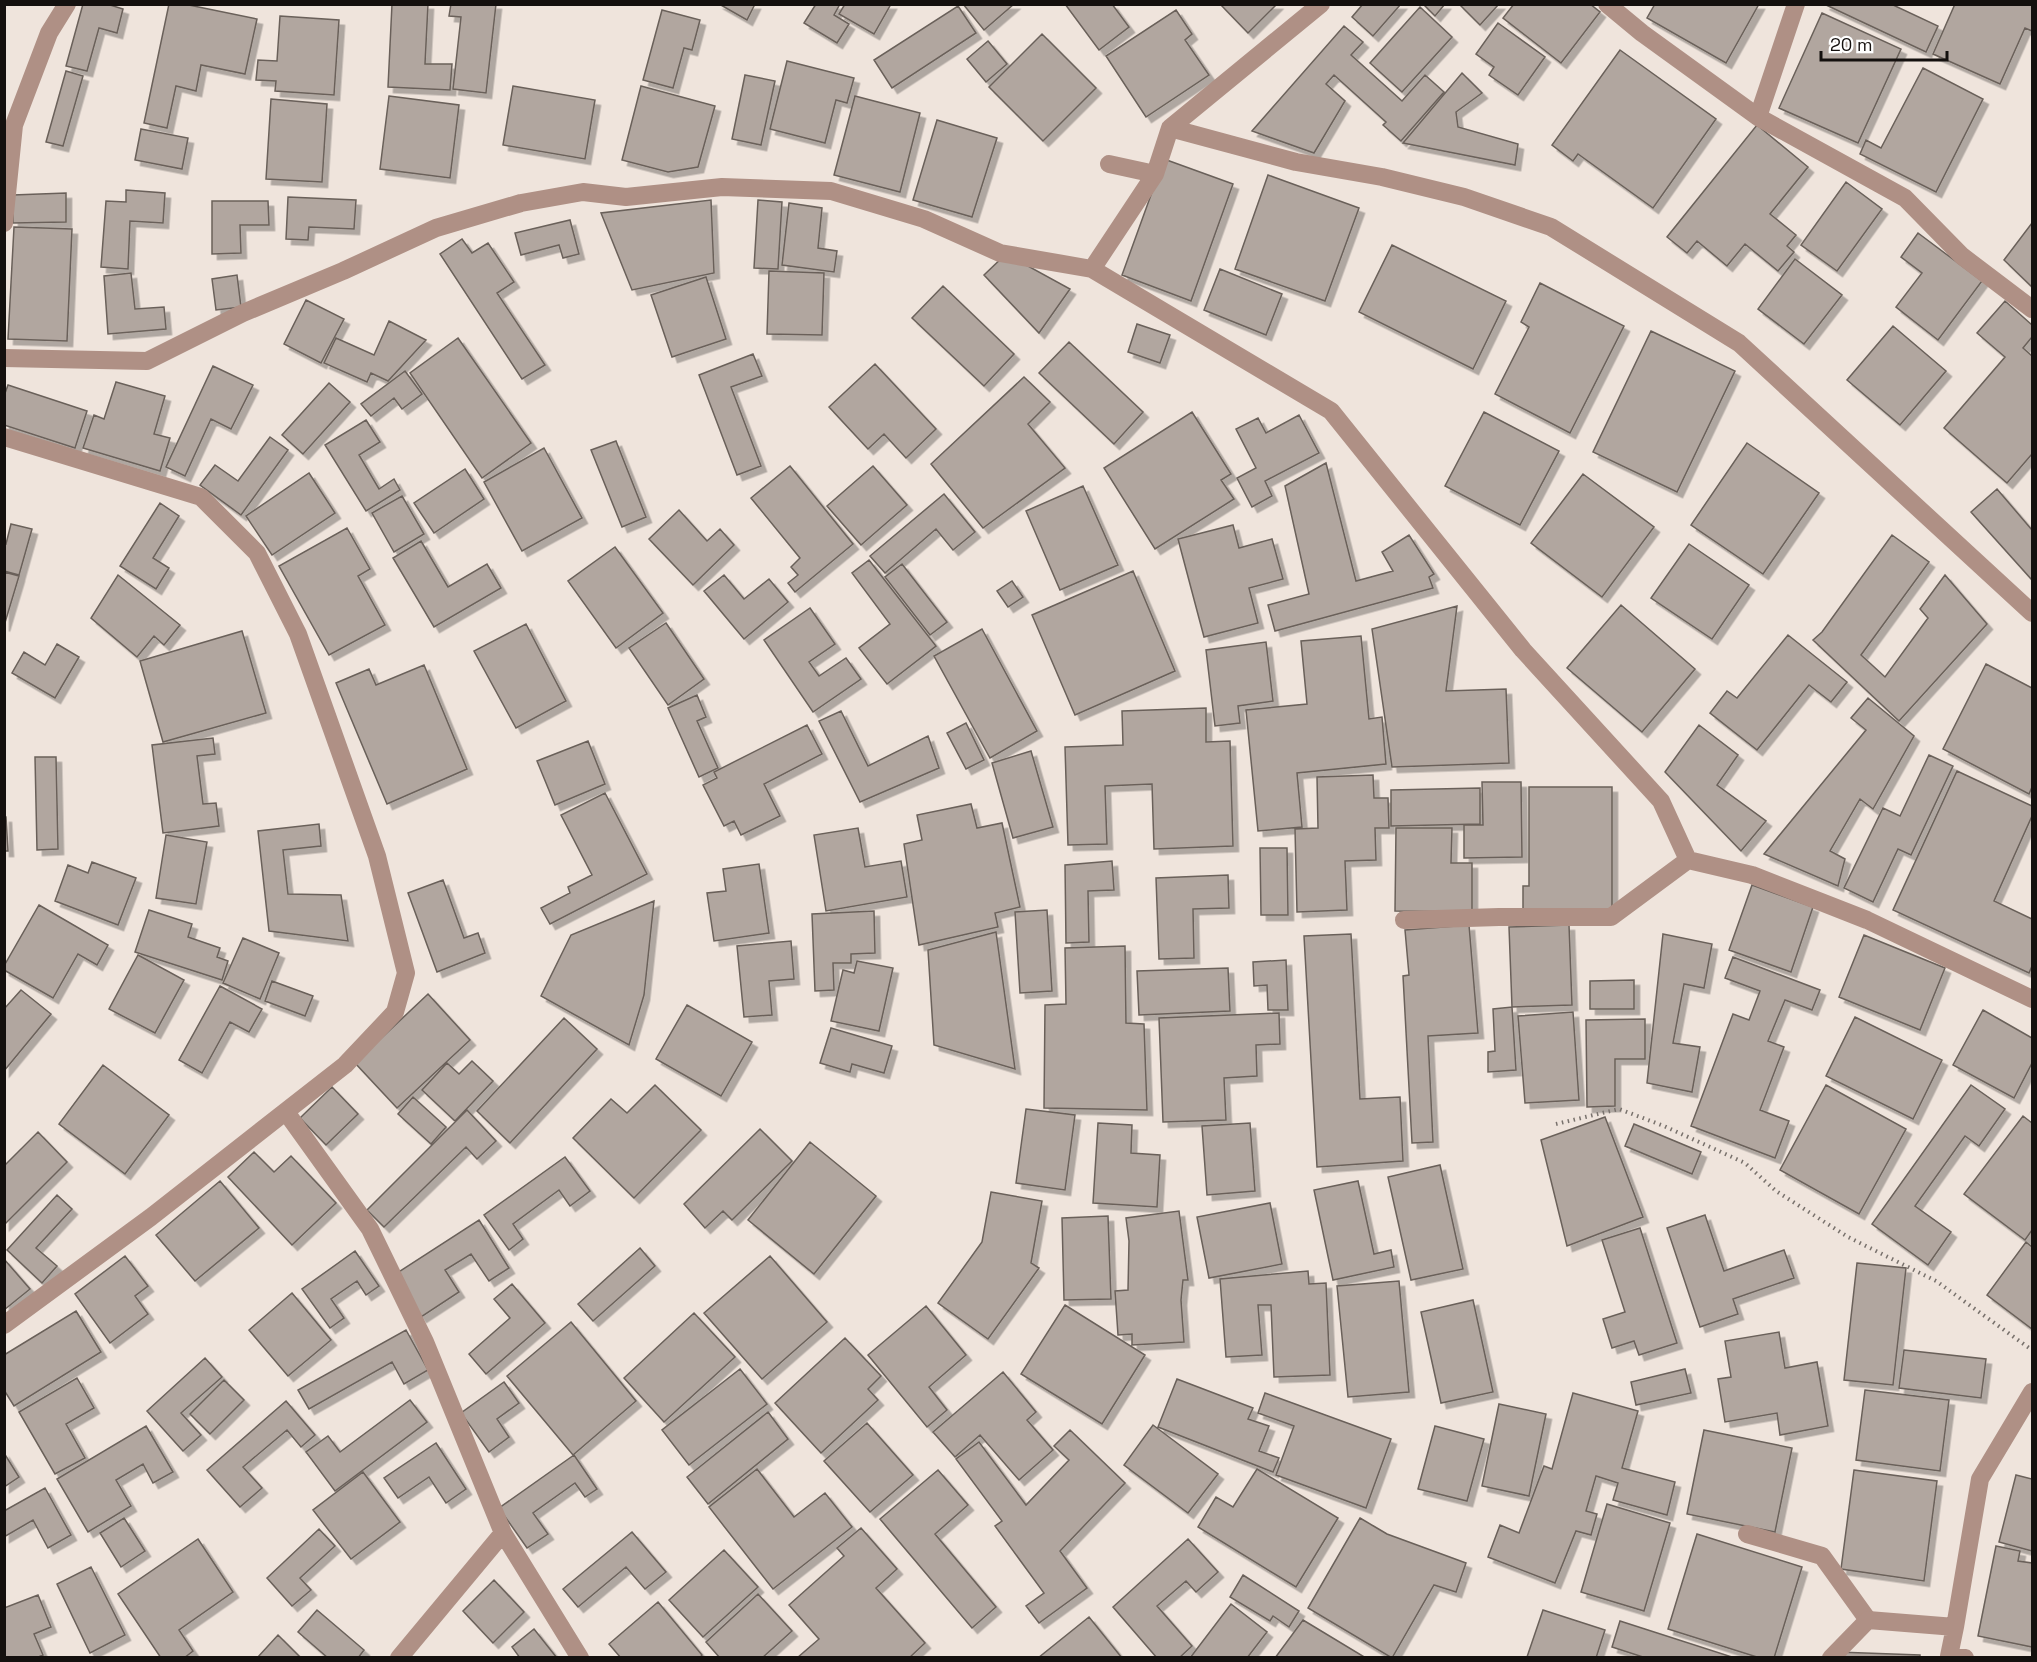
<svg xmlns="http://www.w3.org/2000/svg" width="2037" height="1662" font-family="'Space Grotesk',sans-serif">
<defs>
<filter id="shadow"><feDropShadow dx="5.5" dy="5.5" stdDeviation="0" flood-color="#0004"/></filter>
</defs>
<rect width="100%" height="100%" fill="#efe4dc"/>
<path fill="#b1a69f" stroke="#6a615a" stroke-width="1.5" filter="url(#shadow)" d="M83 4H107L123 9 117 33 99 28 87 71 66 66Z
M169 4H184L257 19 245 74 201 65 196 91 176 86 167 128 144 123Z
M392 4H428L425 64H452L450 90 388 87Z
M451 4H496L486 93 453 89 461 17 449 16Z
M719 4H755L747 20Z
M816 4H840L834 15 849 24 837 43 804 23Z
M845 4H891L874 34 839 14Z
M963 4H1014L984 30Z
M1065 4H1112L1129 27 1099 50Z
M1220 4H1277L1248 33Z
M1363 4H1401L1373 36 1352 17Z
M1423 4H1445L1435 16Z
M1459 4H1499L1480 25Z
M1514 4H1590L1600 12 1561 63 1503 18Z
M1655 4H1759L1726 63 1647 18Z
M1824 4H1891L1938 26 1926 52Z
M1955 4H2032V31L2025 28 2000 84 1933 54Z
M958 6 976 33 892 88 874 60Z
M1420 7 1452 37 1402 92 1370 63Z
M662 10 700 20 692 50 684 48 673 88 643 80Z
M1176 10 1192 34 1185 40 1209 75 1146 117 1106 56Z
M1822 13 1901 49 1858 143 1779 108Z
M280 16 339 20 334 95 275 91 276 81 256 80 258 60 277 61Z
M1498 23 1545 57 1518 95 1489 75 1494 67 1476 54Z
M1344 26 1363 42 1351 55 1402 101 1425 75 1444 92 1401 141 1383 125 1386 122 1334 75 1326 84 1345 101 1314 153 1252 131Z
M1042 34 1096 88 1043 141 989 87Z
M988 41 1007 64 986 82 967 59Z
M1620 50 1716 119 1653 208 1578 154 1573 161 1552 145Z
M787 61 854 78 847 103 836 100 825 143 770 129Z
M1923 68 1983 99 1936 192 1860 154 1866 140 1881 148Z
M66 71 83 76 63 146 46 142Z
M1462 73 1482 93 1456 112 1458 127 1518 144 1515 165 1403 143Z
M745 75 775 81 761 145 732 139Z
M513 86 595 100 585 159 503 145Z
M641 86 715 106 698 167 668 172 622 160Z
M389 96 459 105 450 178 380 169Z
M855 96 920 113 900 192 834 175Z
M271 99 327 104 322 182 266 179Z
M937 120 997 138 972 217 913 200Z
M1757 125 1808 167 1770 214 1796 235 1787 246 1794 252 1778 271 1745 244 1727 266 1697 241 1687 253 1667 237Z
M141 129 188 138 182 169 135 160Z
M1164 159 1233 184 1191 301 1122 275Z
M1268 175 1359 208 1325 301 1235 269Z
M1846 182 1882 209 1837 271 1801 245Z
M126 190 165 193 163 223 130 221 128 269 101 267 106 201 126 202Z
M66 193V222L13 223V195Z
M288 197 356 200 354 229 309 227 308 240 286 239Z
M711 200 714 273 632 290 601 213Z
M758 200 782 202 778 269 754 268Z
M212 201H268L269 225H240L241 253 212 254Z
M789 203 822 208 818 248 837 251 834 272 782 265Z
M570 220 579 254 563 258 559 245 521 255 515 233Z
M2032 223V287L2004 260Z
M14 227 72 229 67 341 8 339Z
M1918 233 1982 281 1938 340 1896 307 1922 273 1901 257Z
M462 239 472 253 488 243 514 282 497 293 545 365 522 379 440 254Z
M1392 245 1506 301 1473 369 1359 312Z
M1006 254 1070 289 1039 333 984 275Z
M1795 259 1842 295 1804 344 1758 309Z
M1220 269 1282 294 1266 335 1204 310Z
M769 271 824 273 822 335 767 334Z
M131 273 135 309 164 307 166 329 108 334 104 276Z
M237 275 241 307 216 310 212 279Z
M706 277 726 339 672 357 651 295Z
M1540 283 1624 326 1570 433 1495 394 1529 327 1521 322Z
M943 286 1014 354 984 386 912 318Z
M306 300 344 319 321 363 284 344Z
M2005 301 2032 325V337L2023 348 2032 356V454L2007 483 1944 428 2005 357 1977 333Z
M389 321 426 340 388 381 371 373 367 382 324 363 336 338 374 355Z
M1137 324 1170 335 1160 363 1128 352Z
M1893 326 1946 371 1900 425 1847 380Z
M1651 331 1735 371 1677 492 1593 452Z
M458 338 531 443 482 478 410 373Z
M1069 342 1143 412 1114 444 1039 373Z
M753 354 762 376 731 387 761 466 737 475 699 375Z
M875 364 936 429 906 458 884 434 868 449 829 407Z
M213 366 253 385 231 429 211 419 185 476 166 467Z
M405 371 422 394 402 409 394 398 371 416 361 404Z
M1024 377 1050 402 1028 424 1065 468 983 528 931 464Z
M116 382 165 396 154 434 170 438 160 471 83 448 94 415 104 419Z
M329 383 350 402 303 454 282 435Z
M8 385 87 411 75 448 4 425V396Z
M1192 412 1231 474 1221 480 1234 499 1155 549 1104 468Z
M1484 412 1559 451 1520 525 1445 486Z
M1299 415 1319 453 1265 481 1272 496 1252 507 1237 478 1256 468 1236 429 1258 418 1266 433Z
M366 420 380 442 359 455 379 489 394 479 400 490 366 511 325 445Z
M270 437 288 450 241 515 200 485 215 465 238 481Z
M616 441 646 517 622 527 591 450Z
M1747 443 1819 493 1763 574 1691 525Z
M544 448 582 518 522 551 484 482Z
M1326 463 1356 581 1393 571 1382 552 1409 535 1434 574 1429 577 1433 588 1275 631 1268 605 1309 594 1285 486Z
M790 466 853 544 795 592 788 583 798 575 791 567 800 558 751 498Z
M873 466 907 505 861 545 827 506Z
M465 469 484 499 434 533 414 503Z
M309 473 335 513 272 555 246 516Z
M1583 474 1654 527 1602 597 1531 543Z
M1083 486 1118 565 1060 590 1026 511Z
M1997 489 2032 530V580L1971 512Z
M944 494 975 532 953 550 936 529 885 573 870 556Z
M402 496 424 534 394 552 372 513Z
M160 503 179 516 153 558 169 568 156 589 120 566Z
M679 510 707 541 720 529 734 545 693 585 649 539Z
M11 524 32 529 19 575 4 571V543L6 544Z
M1233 525 1239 548 1272 539 1283 579 1249 588 1258 623 1204 637 1178 539Z
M347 528 370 569 358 576 385 625 329 655 279 566Z
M1892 535 1929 562 1861 655 1885 677 1928 618 1920 609 1945 575 1987 624 1899 721 1813 640 1822 632Z
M421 541 448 587 487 564 501 588 434 627 393 558Z
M1689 544 1749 585 1712 639 1651 598Z
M615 547 663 613 616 648 568 581Z
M869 560 936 646 887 684 859 648 890 624 852 573Z
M902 564 947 622 930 635 885 577Z
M1133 571 1175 671 1075 715 1032 615Z
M4 572 19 576 4 626Z
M118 575 180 625 164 645 154 636 137 657 91 618Z
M724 575 744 599 769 579 788 602 744 639 704 591Z
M1012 581 1023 597 1008 607 997 591Z
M1621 605 1695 669 1642 732 1567 668Z
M1457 606 1446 691 1506 689 1509 763 1392 767 1372 629Z
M810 608 835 644 809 662 819 676 846 658 861 679 813 712 764 640Z
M666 623 704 679 668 705 629 648Z
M526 624 566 701 516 728 474 651Z
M982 629 1037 731 990 758 934 656Z
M242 631 266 713 163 742 140 661Z
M1788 635 1847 682 1831 702 1809 685 1757 750 1710 713 1727 691 1737 698Z
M1361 636 1369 719 1382 717 1386 764 1297 773 1302 827 1258 831 1246 710 1307 704 1301 641Z
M1266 642 1273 701 1238 706 1240 723 1215 726 1206 650Z
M57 644 79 657 55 698 12 673 24 652 45 665Z
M1986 664 2032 688V787L2029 794 1943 749Z
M424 665 467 769 387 804 336 683 369 669 376 685Z
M697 695 706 717 697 721 718 768 699 777 668 708Z
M1868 698 1914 736 1873 809 1860 799 1830 851 1845 859 1838 886 1764 854 1866 730 1851 718Z
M1206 708V742L1230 741 1233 846 1154 849 1152 784 1105 786 1107 844 1068 845 1065 747 1123 745 1122 711Z
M841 711 868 766 928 736 939 768 860 802 819 721Z
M966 723 984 760 966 769 947 733Z
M807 725 822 754 764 784 780 816 741 835 734 821 724 826 703 785 717 778 714 772Z
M1699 725 1738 755 1717 785 1766 821 1741 851 1665 772Z
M213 738 215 754 197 756 203 804 216 803 219 826 163 833 152 745Z
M588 741 605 784 555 805 537 761Z
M1031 751 1053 827 1013 838 992 763Z
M1929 755 1953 766 1911 855 1898 849 1873 902 1844 888 1883 808 1900 816Z
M35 757H56L58 849 37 850Z
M1957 771 2032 806V816L1994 901 2032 919V966L2029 973 1893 910Z
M1373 775 1374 798H1388L1389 828H1375L1376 860 1345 861 1347 910 1297 912 1295 829 1318 828 1317 777Z
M1482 782H1521L1522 857 1464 858V825H1483Z
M1529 787H1612V909H1523V886H1529Z
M1480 788V824L1391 826V790Z
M605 793 647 874 550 924 541 908 570 893 568 887 592 875 561 815Z
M971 804 977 828 1002 823 1020 907 995 913 998 927 919 945 904 844 922 840 917 815Z
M4 817H6L8 851H4Z
M319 824 321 846 283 850 288 894 341 895 348 941 269 931 258 831Z
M858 828 865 867 901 861 907 897 826 911 814 835Z
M1396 828H1452L1451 863H1472V912L1395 911Z
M166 835 207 842 196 904 156 898Z
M1260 848H1287L1288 915H1261Z
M1112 861 1114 890 1088 891 1089 942 1066 943 1065 865Z
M92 862 136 878 118 925 55 901 68 865 88 873Z
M759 864 769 933 714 941 707 893 726 891 723 869Z
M1228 875 1229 908 1193 909 1194 958 1159 959 1156 878Z
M443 880 464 938 478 933 485 953 437 972 408 893Z
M1752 885 1813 907 1791 972 1729 950Z
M654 901 644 995 629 1045 541 996 571 935Z
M39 905 108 945 97 965 78 954 53 998 4 970V966Z
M149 910 192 924 188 937 220 948 217 957 228 961 222 980 135 952Z
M1047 910 1052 991 1020 993 1015 912Z
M874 911 875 953 851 954V963H833L834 990 815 991 812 914Z
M1469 925 1478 1033 1428 1036 1433 1142 1412 1143 1403 976 1409 975 1405 930Z
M1569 925 1572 1005 1512 1007 1509 927Z
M996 932 1015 1069 934 1045 928 950Z
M1351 934 1360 1099 1400 1097 1403 1161 1317 1167 1304 936Z
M1663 934 1712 944 1704 988 1684 984 1673 1043 1700 1047 1692 1092 1647 1083Z
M1864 935 1945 968 1920 1030 1839 997Z
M243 938 279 953 260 999 223 983Z
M791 941 794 979 769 981 772 1015 744 1017 737 946Z
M1125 946 1126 1023 1144 1024 1147 1110 1044 1108 1045 1005 1066 1004 1065 948Z
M138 955 184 980 155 1033 109 1009Z
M1733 957 1820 990 1812 1010 1785 1000 1768 1041 1784 1047 1760 1110 1789 1121 1775 1158 1691 1126 1733 1014 1749 1020 1760 991 1725 978Z
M1286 960 1288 1010H1268L1267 985 1254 986 1253 962Z
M857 961 893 968 879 1031 831 1021 843 970 854 973Z
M1228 968 1230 1011 1139 1015 1137 971Z
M1634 980V1009H1590V981Z
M272 981 313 996 305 1016 265 1001Z
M220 986 262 1009 249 1032 230 1022 202 1073 179 1060Z
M21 990 51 1014 4 1071V1009Z
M428 994 470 1040 397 1108 355 1063Z
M687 1005 752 1042 721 1096 656 1059Z
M1512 1007 1516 1070 1488 1072V1052L1495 1051 1493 1009Z
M1983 1010 2032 1038V1063L2014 1098 1953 1065Z
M1573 1012 1579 1100 1525 1103 1518 1016Z
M1279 1013 1280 1044 1256 1045 1257 1076 1224 1078 1226 1120 1163 1122 1159 1018Z
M1855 1017 1942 1060 1913 1119 1826 1076Z
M564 1018 597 1049 510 1143 477 1111Z
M1645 1019V1059H1615V1106L1587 1107 1586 1020Z
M831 1028 892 1046 884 1073 852 1064 850 1072 820 1063Z
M472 1061 493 1081 455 1121 422 1090 447 1063 459 1074Z
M103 1065 169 1115 125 1174 59 1124Z
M655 1085 701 1130 634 1198 573 1138 611 1099 627 1113Z
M1826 1085 1906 1129 1859 1214 1780 1170Z
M1971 1085 2005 1109 1979 1146 1965 1136 1915 1206 1951 1232 1928 1265 1872 1224Z
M332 1087 358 1114 326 1145 300 1118Z
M413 1097 446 1127 431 1144 398 1114Z
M1026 1109 1075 1115 1065 1190 1016 1183Z
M467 1110 496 1141 477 1159 466 1147 384 1227 367 1210Z
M2023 1116 2032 1123V1230L2025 1240 1964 1194Z
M1605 1117 1643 1217 1567 1246 1541 1140Z
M1098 1123 1132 1125 1131 1153 1160 1155 1157 1207 1093 1203Z
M1250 1123 1255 1191 1207 1195 1202 1126Z
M1634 1124 1701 1152 1692 1174 1625 1146Z
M760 1129 792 1161 732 1220 723 1211 705 1228 684 1204Z
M38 1132 67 1162 4 1225V1166Z
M810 1142 876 1196 814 1274 748 1220Z
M254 1152 274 1172 291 1156 336 1203 292 1245 228 1177Z
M565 1157 590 1191 570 1206 559 1190 513 1224 523 1239 509 1250 484 1215Z
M1440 1165 1463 1269 1411 1280 1388 1177Z
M220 1181 259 1228 195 1281 156 1235Z
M1358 1181 1374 1254 1391 1250 1394 1267 1333 1280 1314 1190Z
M991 1192 1042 1201 1031 1263 1039 1268 988 1339 938 1303 982 1242Z
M57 1195 72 1209 36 1248 57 1266 42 1283 7 1250Z
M1270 1203 1282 1264 1209 1278 1197 1217Z
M1179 1211 1188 1280H1183L1181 1300 1184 1342 1132 1345V1334L1118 1335 1115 1291 1128 1290 1129 1241 1126 1218Z
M1705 1215 1724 1271 1784 1250 1794 1278 1733 1299 1738 1314 1700 1327 1667 1228Z
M1108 1216 1111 1299 1064 1300 1062 1218Z
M479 1220 509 1268 489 1281 471 1254 445 1270 459 1292 421 1317 394 1275Z
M1640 1228 1677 1343 1639 1355 1634 1341 1612 1348 1603 1319 1625 1312 1602 1240Z
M2026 1242 2032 1247V1329L1987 1295Z
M640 1248 655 1266 593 1321 578 1304Z
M355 1251 379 1286 366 1295 357 1281 331 1299 344 1318 330 1328 302 1289Z
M125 1256 148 1286 135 1296 148 1314 110 1343 75 1294Z
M770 1256 827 1322 762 1379 704 1313Z
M4 1259 30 1289 4 1310Z
M1857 1263 1906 1268 1893 1385 1844 1380Z
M1308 1271 1309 1284 1326 1283 1330 1375 1274 1377 1271 1305H1258L1262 1355 1226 1357 1220 1279Z
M1399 1281 1409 1392 1348 1397 1337 1286Z
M512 1284 545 1323 486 1374 469 1354 510 1318 494 1299Z
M292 1293 331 1340 288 1376 249 1330Z
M1473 1300 1493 1392 1441 1403 1421 1312Z
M1065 1305 1145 1355 1102 1424 1021 1374Z
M926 1306 966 1355 929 1387 947 1410 927 1427 868 1355Z
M76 1311 101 1352 14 1406 4 1390V1355Z
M694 1313 735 1357 664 1422 624 1378Z
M571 1322 636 1401 573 1455 507 1376Z
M406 1330 428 1370 404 1384 392 1362 309 1409 298 1390Z
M1779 1332 1785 1368 1817 1362 1828 1426 1780 1435 1777 1413 1725 1422 1718 1379 1731 1377 1725 1341Z
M845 1338 881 1376 868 1389 878 1400 821 1453 775 1403Z
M1904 1350 1986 1359 1981 1398 1899 1388Z
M205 1358 222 1377 181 1413 201 1435 183 1451 147 1411Z
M740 1369 767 1404 689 1465 662 1430Z
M1685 1369 1691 1393 1636 1405 1631 1382Z
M1003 1372 1036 1412 1027 1420 1053 1450 1019 1480 980 1435 955 1457 933 1432Z
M77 1378 94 1408 66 1424 85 1458 55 1474 19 1412Z
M1177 1379 1253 1408 1248 1419 1269 1426 1259 1451 1279 1458 1273 1472 1158 1427Z
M224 1380 244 1400 210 1434 190 1414Z
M504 1382 519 1403 497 1419 509 1437 489 1452 461 1413Z
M1865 1390 1949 1400 1940 1471 1856 1460Z
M1265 1393 1391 1439 1366 1508 1276 1475 1294 1426 1258 1413Z
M1573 1393 1638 1411 1622 1468 1675 1482 1667 1515 1613 1500 1618 1483 1596 1476 1586 1511 1597 1514 1591 1535 1576 1531 1555 1583 1488 1557 1500 1525 1519 1533 1544 1466 1552 1469Z
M410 1400 427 1422 335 1491 306 1452 328 1436 340 1452Z
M286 1401 315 1435 301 1447 287 1430 243 1467 262 1488 240 1507 207 1470Z
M1499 1404 1546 1414 1529 1496 1482 1486Z
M768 1412 788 1439 708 1504 687 1477Z
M867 1423 913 1475 870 1512 824 1461Z
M1153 1425 1218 1474 1188 1513 1124 1465Z
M146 1426 173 1472 153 1483 143 1464 116 1480 131 1506 88 1532 57 1479Z
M1435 1426 1484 1439 1467 1501 1418 1489Z
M1070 1430 1125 1483 1060 1551 1087 1588 1039 1623 1026 1606 1044 1593 995 1526 1002 1521 956 1459 979 1442 1026 1505 1069 1460 1054 1446Z
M1704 1430 1792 1448 1775 1532 1687 1514Z
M436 1443 466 1489 446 1503 429 1477 398 1498 384 1478Z
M4 1453 19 1477 4 1487Z
M574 1455 597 1489 585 1497 575 1483 533 1513 548 1534 527 1548 499 1508Z
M757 1469 794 1517 825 1493 852 1527 773 1589 709 1507Z
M1257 1469 1338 1518 1296 1587 1198 1527 1216 1497 1233 1507Z
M938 1470 968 1505 935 1534 996 1607 972 1628 880 1519Z
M1854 1470 1937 1481 1924 1581 1841 1569Z
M363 1472 400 1522 351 1559 313 1510Z
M2016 1475 2032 1479V1551L1999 1542Z
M45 1488 71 1535 48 1548 33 1520 4 1537V1511Z
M1607 1504 1670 1523 1644 1611 1581 1592Z
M124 1518 145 1551 121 1567 100 1533Z
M1360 1518 1387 1534 1466 1563 1456 1592 1434 1585 1392 1658 1308 1608Z
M861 1528 897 1569 876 1588 925 1643 909 1658H797L819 1639 789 1605 844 1556 837 1548Z
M319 1529 335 1546 300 1578 311 1590 292 1606 267 1578Z
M632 1532 666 1572 645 1589 626 1567 578 1607 563 1589Z
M1697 1534 1802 1567 1774 1658H1760L1668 1629Z
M198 1539 233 1592 179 1630 193 1651 184 1658H161L118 1594Z
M1188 1539 1218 1572 1196 1592 1186 1581 1157 1606 1192 1646 1179 1658H1157L1113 1607Z
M1996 1546 2020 1551 2018 1561 2032 1563V1647L1978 1636Z
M724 1550 758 1587 703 1637 669 1600Z
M91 1567 125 1635 90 1653 57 1584Z
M1243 1575 1299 1611 1289 1627 1273 1616 1270 1621 1230 1597Z
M494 1580 524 1612 493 1643 463 1611Z
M758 1594 792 1631 762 1658H720L706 1642Z
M38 1595 51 1627 34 1634 43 1655 36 1658H4V1608Z
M658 1602 702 1655 700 1658H621L609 1644Z
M1231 1604 1267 1632 1247 1658H1190Z
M317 1610 364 1650 358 1658H328L298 1632Z
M1543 1610 1605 1630 1596 1658 1527 1657Z
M1089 1617 1122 1658H1038Z
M1303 1620 1366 1658H1275Z
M1620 1621 1732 1657V1658H1646L1612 1647Z
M534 1629 557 1658H520L512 1647Z
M278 1635 301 1658H257Z
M1837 1652 1920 1655V1658H1837Z"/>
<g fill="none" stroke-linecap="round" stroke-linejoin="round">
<path stroke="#78716c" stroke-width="4" stroke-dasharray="1.5 4.5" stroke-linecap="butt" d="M1556 1124 1619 1109 1664 1126 1745 1163 1776 1191 1848 1237 1936 1281 2032 1350"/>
<path stroke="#af9085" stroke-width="18" d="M1747 1534 1822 1556 1868 1620"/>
<path stroke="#af9085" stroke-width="18" d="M1607 4 1642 33 1758 117 1905 198 1962 256 2032 309
M1758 117 1796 4
M1170 128 1296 162 1382 177 1464 197 1551 227 1739 343 2032 613
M1109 164 1155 174
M4 223 14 125 49 33 67 4
M1092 269 1155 174 1170 128 1321 4
M4 358 147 361 243 313 343 271 436 228 521 203 583 192 626 197 722 187 831 191 924 219 1000 253 1092 269 1331 411 1523 650 1661 801 1688 860 1752 875 1867 920 2032 999
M4 437 201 497 257 553 298 634 377 856 406 973 395 1012 345 1065 151 1217 4 1325
M1404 920 1499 917H1611L1688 860
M286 1112 370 1229 425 1342 503 1533 580 1658
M1955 1627 1980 1479 2032 1392
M399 1658 503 1533
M1831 1658 1868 1620 1955 1627 1949 1656 1965 1658"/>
</g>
<rect width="2037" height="1662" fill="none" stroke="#14100e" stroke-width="12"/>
<path d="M1821 51v9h126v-9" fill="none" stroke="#14100e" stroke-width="3"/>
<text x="1830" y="51" font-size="18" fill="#14100e" stroke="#ffffff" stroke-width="4.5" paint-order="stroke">20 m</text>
</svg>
